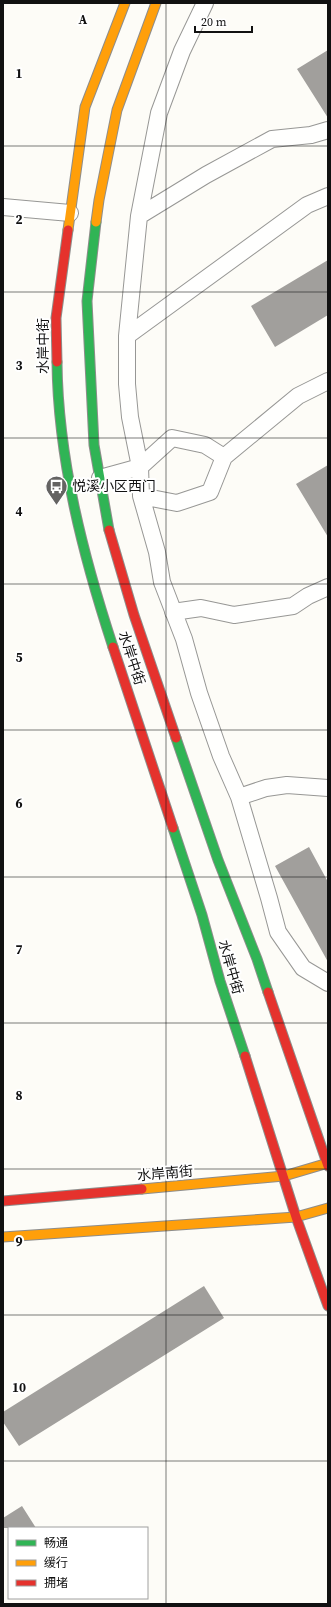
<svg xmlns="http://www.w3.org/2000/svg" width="331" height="1607" font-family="'Source Serif 4','Noto Sans SC',serif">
<rect width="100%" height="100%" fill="#fdfcf7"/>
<path fill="#a19f9c" d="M328 50V118L297 69Z
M328 260V315L275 347 251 306Z
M328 465V537L296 484Z
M309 847 328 882V962L275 866Z
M204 1286 224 1318 19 1446 3 1422V1412Z
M22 1506 36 1528H3V1518Z"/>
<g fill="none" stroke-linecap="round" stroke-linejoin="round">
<defs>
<path id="street" d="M205 3 182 51 159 113 139 216 127 336V384L130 417 140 467 172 438 205 445 224 457 298 396 328 381
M3 207 70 213
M139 216 206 175 272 139 311 135 328 130
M127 336 307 205 328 196
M100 478 140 467 141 496 157 552 162 582 184 639 199 693 221 756 239 797 269 898 278 932 303 968 328 983
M141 496 177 503 210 492 224 457
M173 612 201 608 234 615 293 606 308 596 328 587
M239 797 266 788 287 785 328 788"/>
<path id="fast" d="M96 222 87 301 94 445 109 530
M57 362C58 459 83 555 113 647
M176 738 218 860 257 959 268 992
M173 828 202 915 220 981 245 1056"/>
<path id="slow" d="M96 222 99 200 117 110 156 3
M68 230 85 107 125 3
M142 1189 284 1176 328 1163
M3 1237 296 1217 328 1208"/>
<path id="jam" d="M57 362 56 318 68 230
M109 530 134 615 176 738
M113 647 173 828
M268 992 328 1166
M245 1056 296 1217 328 1306
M3 1201 142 1189"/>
</defs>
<use href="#street" stroke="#979795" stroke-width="18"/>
<use href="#fast" stroke="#8e8d8b" stroke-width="11"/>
<use href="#slow" stroke="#8e8d8b" stroke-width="11"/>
<use href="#jam" stroke="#8e8d8b" stroke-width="11"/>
<use href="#street" stroke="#fffffe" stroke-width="16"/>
<use href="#fast" stroke="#30b455" stroke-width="9"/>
<use href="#slow" stroke="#ff9f0a" stroke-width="9"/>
<use href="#jam" stroke="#e5322d" stroke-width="9"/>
</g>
<path fill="none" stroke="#111" stroke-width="1" stroke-opacity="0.55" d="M166 3V1604M3 146H328M3 292H328M3 438H328M3 584H328M3 730H328M3 877H328M3 1023H328M3 1169H328M3 1315H328M3 1461H328"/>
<defs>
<symbol id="bus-pin" viewBox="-11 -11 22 30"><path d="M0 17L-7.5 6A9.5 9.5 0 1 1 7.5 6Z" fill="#646362" stroke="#fff"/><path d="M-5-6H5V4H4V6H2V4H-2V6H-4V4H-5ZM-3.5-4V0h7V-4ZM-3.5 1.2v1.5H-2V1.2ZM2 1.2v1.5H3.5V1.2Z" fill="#fff"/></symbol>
</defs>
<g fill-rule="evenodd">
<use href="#bus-pin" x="44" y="474" width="25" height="34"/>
</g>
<g text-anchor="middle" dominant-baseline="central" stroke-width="4" stroke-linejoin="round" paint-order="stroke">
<g font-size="14" fill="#111" stroke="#fff">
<text transform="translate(43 346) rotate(-90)">水岸中街</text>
<text transform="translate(132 658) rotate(72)">水岸中街</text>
<text transform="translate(231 967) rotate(74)">水岸中街</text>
<text transform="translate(165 1173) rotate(-5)">水岸南街</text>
</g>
<g font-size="14" fill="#111" stroke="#fff" text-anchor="start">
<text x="72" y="486">悦溪小区西门</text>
</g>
</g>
<g font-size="13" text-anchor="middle" font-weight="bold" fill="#111" stroke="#fff" stroke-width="4" stroke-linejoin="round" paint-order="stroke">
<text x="83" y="24">A</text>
<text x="19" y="78">1</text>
<text x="19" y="224">2</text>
<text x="19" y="370">3</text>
<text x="19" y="516">4</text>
<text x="19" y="662">5</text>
<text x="19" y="808">6</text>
<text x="19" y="954">7</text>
<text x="19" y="1100">8</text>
<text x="19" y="1246">9</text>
<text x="19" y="1392">10</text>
</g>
<rect width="331" height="1607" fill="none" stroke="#111111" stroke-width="8"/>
<rect x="8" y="1527" width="140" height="72" fill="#ffffff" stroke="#a0a0a0"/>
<rect x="16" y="1540" width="20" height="6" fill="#30b455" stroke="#a0a0a0"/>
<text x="44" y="1547" font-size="12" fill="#111111">畅通</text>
<rect x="16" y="1560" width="20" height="6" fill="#ff9f0a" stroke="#a0a0a0"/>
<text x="44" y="1567" font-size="12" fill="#111111">缓行</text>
<rect x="16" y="1580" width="20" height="6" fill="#e5322d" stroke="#a0a0a0"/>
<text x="44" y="1587" font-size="12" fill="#111111">拥堵</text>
<path d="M195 26v6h57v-6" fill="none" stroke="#111111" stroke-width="2"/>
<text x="201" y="26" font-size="12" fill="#111111" stroke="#ffffff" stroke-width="3" paint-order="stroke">20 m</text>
</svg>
